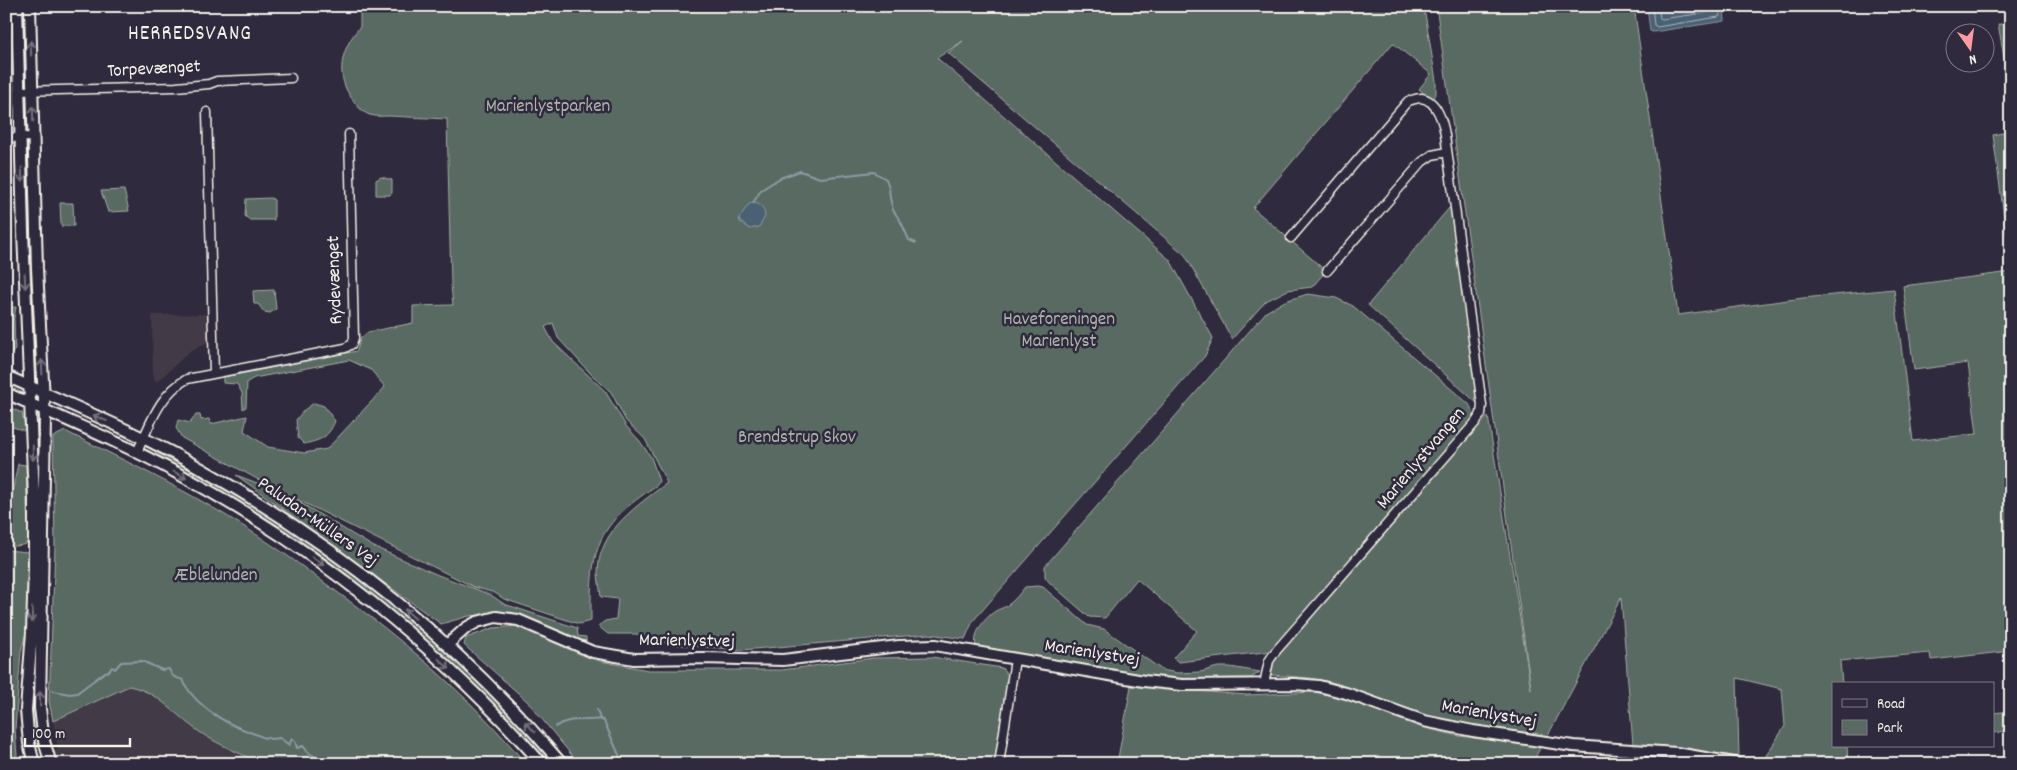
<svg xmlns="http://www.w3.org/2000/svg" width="2017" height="770" font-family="Dekko,sans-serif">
<rect width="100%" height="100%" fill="#2f2a3d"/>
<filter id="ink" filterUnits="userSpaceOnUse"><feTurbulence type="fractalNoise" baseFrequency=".02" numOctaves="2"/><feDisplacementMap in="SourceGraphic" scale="10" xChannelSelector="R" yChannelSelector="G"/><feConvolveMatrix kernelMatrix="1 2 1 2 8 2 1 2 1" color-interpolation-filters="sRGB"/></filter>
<g filter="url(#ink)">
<path fill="#423a47" d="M208 314V342L190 351 157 382 153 378 152 315Z
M129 686 143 689 155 695 195 729 257 762 256 764H18L58 749 53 721Z"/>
<path fill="#586a62" stroke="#a6aea5" d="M360 6H989L987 12 990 6H1419L1424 11 1426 19 1436 81V94L1431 100 1419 89 1431 74 1393 43 1253 208 1326 271 1312 287 1288 290 1266 301 1232 339 1185 255 948 53 963 41 937 58 1170 260 1213 338 1205 356 973 621 965 639 929 634 742 650 670 644 636 634H608L598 626 605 621 616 619 618 599 601 597C600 589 598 579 598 571 599 530 638 505 667 483L645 439 626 421 611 392 591 374 558 338 553 323 545 327 553 342 605 391 626 426 639 440 651 457 659 481 657 485C635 500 608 519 599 545 590 567 591 597 591 621L579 624 504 599 495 593 474 587 286 494 372 546 438 575 491 595 504 604 577 628 578 636 586 637V641L580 640 511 612 469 616 441 624 236 475 281 492 182 438 176 428 178 420 190 423 196 415H200L201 420 209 419 211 424 247 416 244 431 268 447 304 453 327 449 385 387 371 370 349 360 254 378 247 382 246 407 243 409 242 393 237 384 223 383V377L357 351 360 339 368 332 413 323V306L453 305 451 285 447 119C428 118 409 117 389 116 384 116 376 117 370 115 363 113 357 106 353 100 334 76 341 48 360 27Z
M1430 6H1634L1678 315 1803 298 1894 289 1913 441 1977 434 1968 363 1914 370 1903 286 2011 272V651L1931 660 1930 653 1840 661 1842 684H1833V746H1847L1848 764H1768L1762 762 1785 726 1782 689 1737 678 1739 758 1687 748 1633 744 1621 598 1546 739 1441 721 1404 710 1335 683 1310 678 1272 675 1270 667 1281 653 1488 416 1531 689 1437 12Z
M1998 24 2011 25V95Z
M2011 131V269L1993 135Z
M26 145 31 205 39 371H37L27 235Z
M381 177 392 180V193L390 195H376V180Z
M124 190 129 211 108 212 101 191Z
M271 198 274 200V220H250L245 216 246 199Z
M60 203H73L74 226H61Z
M1449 208 1452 211 1479 397 1478 404 1368 305Z
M274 290 276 309 270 313 264 312 258 304H254L253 291Z
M1308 294 1336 298 1353 306 1469 404 1473 412 1472 421 1273 651 1179 662 1173 658 1197 631 1137 579 1105 618 1089 617 1050 583 1045 577V566L1266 312 1285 301Z
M16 307 14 318 15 350 6 359V308Z
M314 403 324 406 335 421C328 438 321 440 304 444L298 438 296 420 304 410Z
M6 406 22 413 26 431 6 425Z
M65 431C114 455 163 479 210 506 250 529 289 556 326 584 399 636 469 695 526 764H256L257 762C236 751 212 742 194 728 171 711 158 692 129 686L53 721 49 701 55 547 53 437Z
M157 449C210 479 262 509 312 543 403 606 482 682 555 764H547L534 749C472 688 412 625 341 573L154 456Z
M18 464 26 465 28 539 26 544C19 546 13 547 6 545V522Z
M6 550 28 552 26 633 21 651 15 729 17 756 13 761 6 764Z
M1038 586 1043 587 1087 625 1104 629 1162 670 1177 673 1200 672 1218 667H1230L1260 672 1251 678 1189 679 1150 677 976 646C973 633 984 619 994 612 998 609 1004 608 1008 605 1015 600 1020 593 1025 587Z
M518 626 600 661 648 670H782L874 658 932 657 1002 668 1008 675 994 764H579L527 701 464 645 466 638 493 628Z
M1131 686 1247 695 1315 692 1342 698 1417 726 1459 736 1541 746 1532 764H1117Z
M2011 711V730L1993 733V713Z"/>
<path fill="#4a6075" stroke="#8e9aa3" d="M1647 6H1724L1725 21 1653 32 1650 31Z
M753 203C762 204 764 208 765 217L759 227 750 229 740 222 739 218 749 204Z"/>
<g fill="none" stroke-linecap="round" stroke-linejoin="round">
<path stroke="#b0b7ba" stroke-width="1" d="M1652 6 1654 25 1657 27 1719 17 1720 15 1719 6
M1658 6 1660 18 1662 19 1711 12 1713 6"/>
<path stroke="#8e9aa3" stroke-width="2" d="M753 203 761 190 780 178 800 171 820 178 874 172 886 179 889 187 890 198 893 210 901 222 909 240 916 243
M6 689H13
M53 691 70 694 77 693 105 672 109 671 112 667 115 669 121 662 142 661 162 670 169 669C172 678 175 677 183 680 191 700 215 717 235 726 245 731 255 733 264 738L267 737 270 739 280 738 289 745 292 739 295 741 297 748 303 746 309 753 327 764
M597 710 600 719
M555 727C571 716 582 722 600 719L604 721 623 764"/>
<defs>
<path id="minor" d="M19 91 176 87 209 84 217 81 291 78
M207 112 214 373
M6 138 33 137
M1327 271 1422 162 1432 155 1447 152
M137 452C150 425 159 394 187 379L345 348 352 344 354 338 349 134
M1264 684 1269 661 1275 652 1475 423 1481 414 1482 405 1445 135C1443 122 1437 100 1421 98 1417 98 1412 100 1408 101L1291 238
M999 764 1015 659"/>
<path id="tertiary" d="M17 6 23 232 34 498V567L32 632 26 710 29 743 34 764
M30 6 37 268 45 419 40 708 44 741 51 764
M6 376C76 407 148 437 214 476 345 551 464 649 562 764
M6 393C64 419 122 443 177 473 314 547 439 647 542 764
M447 645 466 628 477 622 496 617 518 620 593 652 634 659 702 658 783 660 899 646 935 645 1144 681 1182 685 1295 684 1319 686 1346 693 1424 721 1473 731 1573 746 1676 753 1740 764"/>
</defs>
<use href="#minor" stroke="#f4f1e8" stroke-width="11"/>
<use href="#tertiary" stroke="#f4f1e8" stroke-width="14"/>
<use href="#minor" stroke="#2f2a3d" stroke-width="8"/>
<use href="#tertiary" stroke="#2f2a3d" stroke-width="10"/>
</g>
<defs><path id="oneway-shaft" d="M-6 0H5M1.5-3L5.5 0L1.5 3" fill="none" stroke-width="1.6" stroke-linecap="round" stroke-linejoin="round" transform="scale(1.25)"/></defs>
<g stroke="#747079">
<use href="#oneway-shaft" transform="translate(31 48) rotate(-91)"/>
<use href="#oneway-shaft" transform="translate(33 114) rotate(-91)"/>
<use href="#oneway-shaft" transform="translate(22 175) rotate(88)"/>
<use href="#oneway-shaft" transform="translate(25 281) rotate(87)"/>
<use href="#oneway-shaft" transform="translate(42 367) rotate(-93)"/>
<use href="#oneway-shaft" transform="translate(100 418) rotate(-156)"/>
<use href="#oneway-shaft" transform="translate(33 453) rotate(89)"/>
<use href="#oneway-shaft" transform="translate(180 475) rotate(29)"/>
<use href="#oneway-shaft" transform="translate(318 561) rotate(36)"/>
<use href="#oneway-shaft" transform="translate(410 614) rotate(-139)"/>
<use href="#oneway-shaft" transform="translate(32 615) rotate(92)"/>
<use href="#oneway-shaft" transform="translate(444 664) rotate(43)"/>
<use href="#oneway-shaft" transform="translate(40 699) rotate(-91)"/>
<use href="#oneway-shaft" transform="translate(530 727) rotate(-134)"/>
</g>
</g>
<g text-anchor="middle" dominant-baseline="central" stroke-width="5" stroke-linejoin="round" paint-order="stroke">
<g font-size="19" fill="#f4f1e8" stroke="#2f2a3d">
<text transform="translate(154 70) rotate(-3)">Torpevænget</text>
<text transform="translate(336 280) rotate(-92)">Rydevænget</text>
<text transform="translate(1422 459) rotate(-50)">Marienlystvangen</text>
<text transform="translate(317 523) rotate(35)">Paludan-Müllers Vej</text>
<text transform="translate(687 642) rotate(1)">Marienlystvej</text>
<text transform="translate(1092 654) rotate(9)">Marienlystvej</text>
<text transform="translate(1489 715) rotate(10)">Marienlystvej</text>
</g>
<g font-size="19" fill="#aeb4ac" stroke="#2f2a3d">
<text x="548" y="107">Marienlystparken</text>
<text x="1059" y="320">Haveforeningen<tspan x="1059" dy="22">Marienlyst</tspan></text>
<text x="797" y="438">Brendstrup Skov</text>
<text x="216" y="576">Æblelunden</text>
</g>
<g font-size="21" letter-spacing="1" fill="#f4f1e8" stroke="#2f2a3d">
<text x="190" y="35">HERREDSVANG</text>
</g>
</g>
<rect width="2017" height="770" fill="none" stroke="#2f2a3d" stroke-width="25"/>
<rect x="12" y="12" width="1992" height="745" fill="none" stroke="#f4f1e8" stroke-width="2" filter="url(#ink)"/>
<rect x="1832" y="682" width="162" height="65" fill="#2f2a3d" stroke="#7e7a81"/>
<rect x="1842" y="699" width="25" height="8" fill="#2f2a3d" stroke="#7e7a81"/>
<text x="1877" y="708" font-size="15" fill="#f4f1e8">Road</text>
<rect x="1842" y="720" width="25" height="15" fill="#586a62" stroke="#7e7a81"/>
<text x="1877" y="732" font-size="15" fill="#f4f1e8">Park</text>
<g transform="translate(1970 48) rotate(166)"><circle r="24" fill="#2f2a3d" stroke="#7e7a81"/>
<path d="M0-4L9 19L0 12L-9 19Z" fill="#ff9aa2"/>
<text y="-8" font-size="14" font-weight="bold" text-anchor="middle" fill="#f4f1e8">N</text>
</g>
<path d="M25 738v8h105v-8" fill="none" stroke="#f4f1e8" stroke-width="2.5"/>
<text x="32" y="738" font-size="15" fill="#f4f1e8" stroke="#2f2a3d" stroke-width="4" paint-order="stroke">100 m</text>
</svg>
